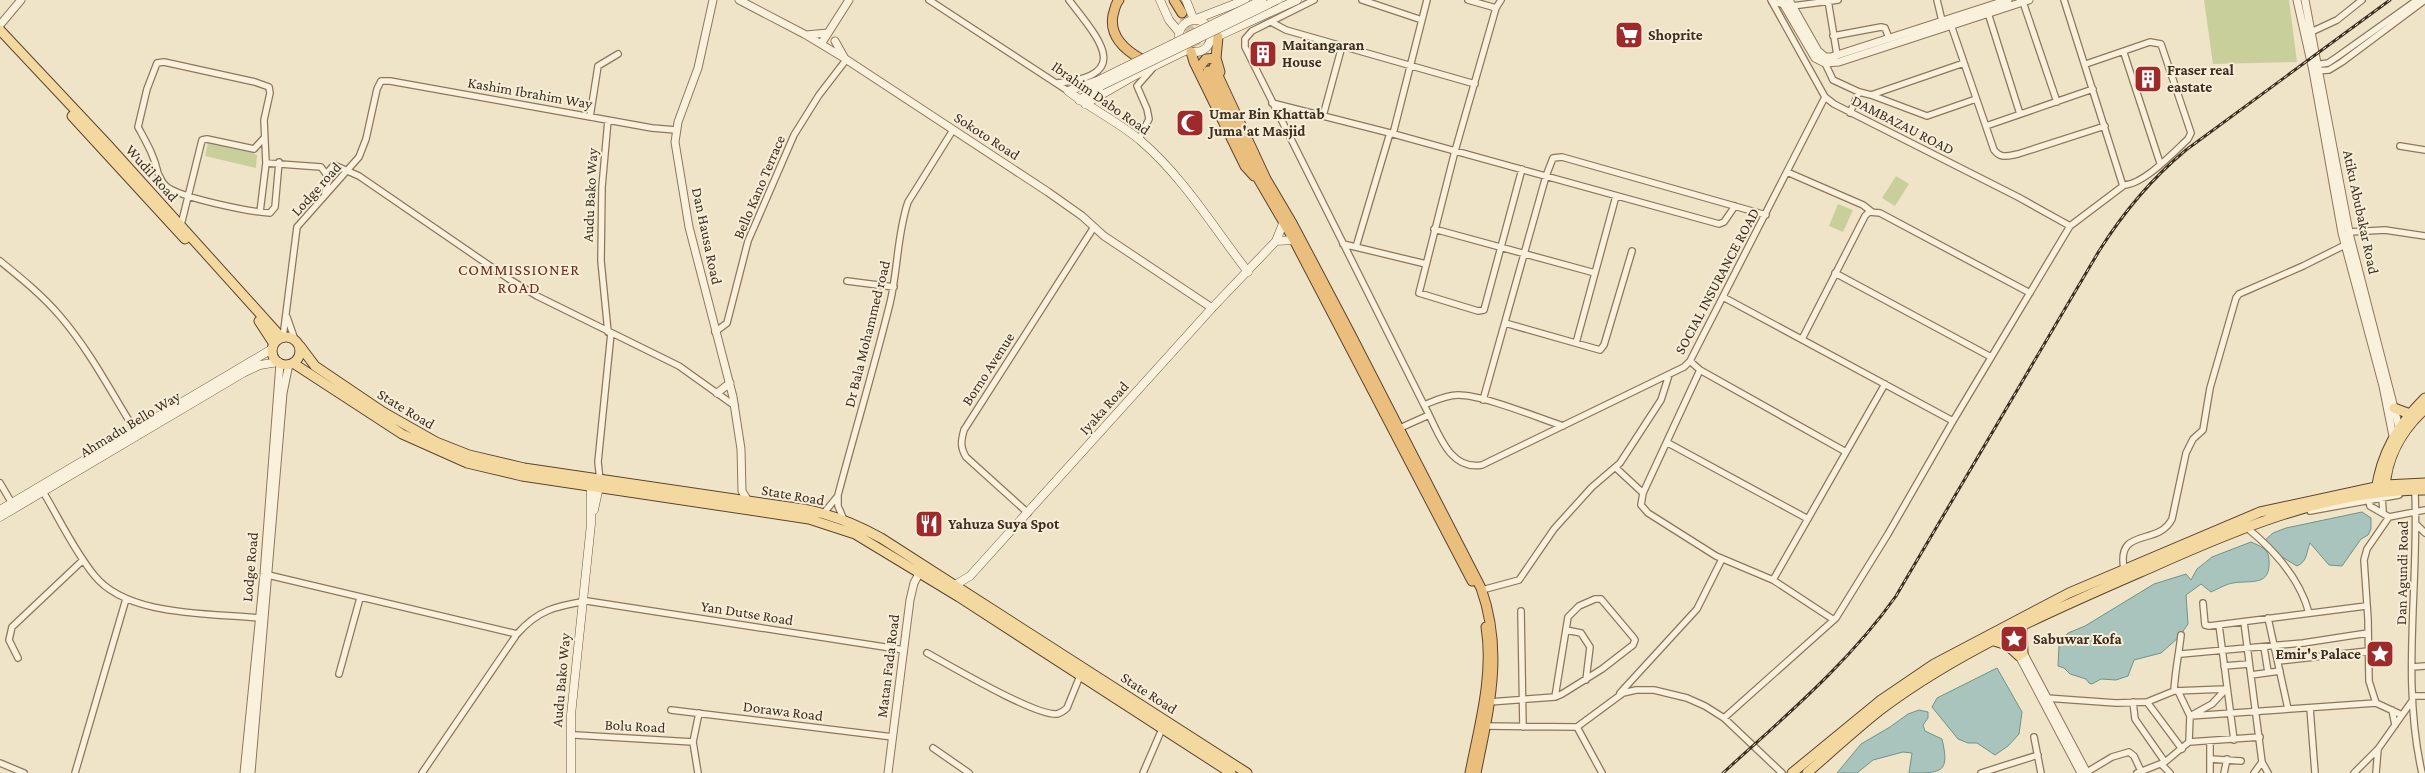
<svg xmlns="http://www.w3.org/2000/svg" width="2425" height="773" font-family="'Crimson Pro',serif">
<rect width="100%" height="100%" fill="#f0e4c8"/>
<path fill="#c9cf9b" d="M2204 0H2289L2297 62 2213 64Z
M208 143 253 153 257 155 256 168 205 156Z
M1896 176 1909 184 1895 206 1882 198Z
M1838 204 1853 210 1843 232 1829 226Z"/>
<path fill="#a9c4bc" stroke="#6f938a" d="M2362 512 2371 518V529L2368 535 2361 539 2342 566 2329 565 2310 543C2306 552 2308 561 2297 566L2277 554 2264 541 2273 533 2286 528Z
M2251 542C2260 546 2269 549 2269 560 2271 587 2251 580 2233 583 2226 584 2218 589 2211 592L2201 584 2186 595 2188 624 2179 637 2161 653 2134 660 2128 676 2116 680 2101 679 2092 684 2089 683 2086 679 2070 674 2064 668 2058 666 2059 645 2068 633 2085 626 2154 584 2186 574 2191 580 2197 569 2212 557Z
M1997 668 2022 712 2019 734 2008 746 1995 755 1977 743H1968L1958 739 1932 707 1937 698Z
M1919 710 1928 712V718L1923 725 1925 731 1942 739C1950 773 1942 773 1909 773L1912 753 1903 752 1873 760 1857 773H1837L1861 744 1890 727 1908 714Z"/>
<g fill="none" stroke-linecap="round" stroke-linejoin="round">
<path stroke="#ccc0a6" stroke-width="9" stroke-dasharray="9 4.5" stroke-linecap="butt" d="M1182 13 1207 68"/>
<defs>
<path id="minor" d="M929 0 1068 91
M1314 0 1252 31 1245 39V47L1424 405C1438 430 1448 471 1482 465L1684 367 1690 361 1825 97
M1362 0 1422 20
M1468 0 1496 8
M1501 0 1496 8 1455 151 1419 293 1478 311 1484 310 1522 169
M1771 0 1825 97 1834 104 2018 197 2070 226
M1828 0 1837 55
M1937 0 1943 25
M1772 2 1792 6 1838 0
M2023 2 2057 102
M1988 13 2020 114
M1271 22 1286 30 1475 84
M1951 25 1994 150C2001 159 2008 156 2018 154L2105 126
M2309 33 2337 20 2362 0
M1833 36 1881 27 1885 28 1889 38
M2124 53 2160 163
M1825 63 1833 80 1859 92 1871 95 1964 63
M2086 64 2150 42 2161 44 2191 133 2188 139C2173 153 2144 184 2124 185
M2314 65 2328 63 2337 57 2417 0
M2315 71 2329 70 2342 62 2425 0
M1057 83C1135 76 1098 38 1069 0
M1871 95 1927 116 1976 99
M1272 103 1390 133 1719 224 1724 222 1735 206
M1850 113 1859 92
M1323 116 1342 46
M590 117 598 66 618 54
M1986 126 2093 89
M1393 134 1427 0
M1139 139 1149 119 1147 109 1137 86 1152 69
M2400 146 2425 150
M266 163 321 167 329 178 325 193
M1787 172 1863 205 1872 212
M327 173 334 165 359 176 509 279 537 296 679 366 735 406
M260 212 266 163 264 120 270 93 269 87 255 82 164 62 157 63 147 89 138 127C146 142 154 155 158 173 160 177 162 183 166 186 180 198 251 212 270 213L275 207 279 162
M181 225 202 140 207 139 254 149 264 138
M1434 229 1595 273
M2349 232 2385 230 2425 236
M1343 244 1426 264
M1356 247 1390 133
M0 261C21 278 42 295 60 316 90 351 111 392 136 432
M1835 273 1991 357
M847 281 894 287
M1723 297 1953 421
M287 317 295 340
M1505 323 1600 350 1604 345 1632 251
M608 332 601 261 602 187 608 120
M715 332 727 323 748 241 794 135 819 95 846 60
M283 337 297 227 359 157 366 139 377 89 381 81H390L652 128 676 130
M1802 339 1865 216 1869 212 1880 213 2030 293
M1576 343 1616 196
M1690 361 1700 370 1846 452
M1700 370 1643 493 1641 505 1648 513 1716 556 1773 580 1834 620
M1483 400 1546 176 1553 158 1562 157 1766 215
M1424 405C1434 401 1446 395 1458 395 1483 395 1536 417 1563 426
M1400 428 1429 415
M1668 443 1808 519
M1616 468 1643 493
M600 480 598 462 611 333
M0 483 13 505
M42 490C59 518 73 549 94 575 127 617 210 613 259 618
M2415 493C2419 586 2401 681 2422 773
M2382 497 2383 511
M2369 499 2370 506 2389 517
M2310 511 2399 495
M1028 513 966 457C960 447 961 441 964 430L1094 227
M823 514 837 497
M844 520 838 506V495C855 431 874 368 890 303 898 270 897 234 908 202L953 130
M2417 525 2425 533
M2246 527C2273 549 2300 579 2309 613
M2124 569C2116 526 2158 547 2172 519L2186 453 2193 439 2203 430 2210 388 2236 298 2239 294 2303 266 2345 245
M268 575 517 634
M1773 580 1885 384
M1482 590 1519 580 1554 529 1592 487 1620 463 1661 400 1669 375
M2203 603 2205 625 2209 626 2366 606
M1521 611 1523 727
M2268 618 2288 709
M2244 622 2262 762 2268 773
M2219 625 2234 740
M1566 630 1581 633 1590 647 1586 680
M2264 647 2268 672
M927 653C951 666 1035 716 1057 714 1061 713 1064 711 1067 708L1080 676
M2181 654 2303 643 2368 633
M18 658 9 640 12 627 83 560
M2278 661 2368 651
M2224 666 2249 664
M2412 667 2425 666
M339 674 360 598
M2251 675 2280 671
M2174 691C2175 671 2179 654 2181 635
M1620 693 1697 609 1722 559
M2413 696H2425
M2046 698 2116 703 2147 702 2174 691 2226 689
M1489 702 1555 697 1562 694 1602 669 1633 645 1635 640 1633 637 1601 599H1595L1579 606 1568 617 1555 697
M2133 702 2135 719 2165 762
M2147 702 2182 749
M2376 703 2369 681 2368 619 2364 560 2367 549 2389 517 2425 510
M2310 708 2315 773
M671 710 893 737
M2392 710 2395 725
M2192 715 2212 704 2226 689
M2190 716 2376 703 2402 715
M1724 718 1836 618 1888 534 1953 421 2070 226 2123 186 2064 0
M1485 726 1577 727 1623 693 1636 690H1654L1687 698 1705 706 1724 718 1782 773
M1577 727 1602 773
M575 735 693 742
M2034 737 2041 773
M2189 742 2260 737
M933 748 969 773
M2210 759 2241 761
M0 763 24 773
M2161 764 2170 773
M2087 772 2112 757 2129 752 2134 756 2141 771
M2210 772V741
M75 773 126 599
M422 773 517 634C538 610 556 606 587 601L904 650
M698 773 693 742 699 713
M1143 773 1162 729
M1981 773 2038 755
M2137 773 2165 762 2189 742 2190 716 2178 691
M2224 773 2227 759
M2254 773 2262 762
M2354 773 2378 749 2412 701
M2376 773 2378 749"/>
<path id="tertiary" d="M713 0 698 68 678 122 675 142 689 227 733 397 741 449 742 491 748 501
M739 0 806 35 844 58 1048 192 1082 216 1104 236 1212 308
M1781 0 1815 58 1825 63 1839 62 2029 0
M1789 0 1818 51 1825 57H1831L2008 0
M2297 0 2313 71 2342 233 2383 386 2393 436 2396 440
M2305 0 2350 237 2400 431
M0 25 21 0
M806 35 828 33
M835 41 844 57
M821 44 849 0
M717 393 730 383
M2010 628 2087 773
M2005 629 2081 773
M244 773 264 574 280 363
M251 773 283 393 289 364
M888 773 910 600 914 583 921 570"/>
<path id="secondary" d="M1160 0 1169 20 1179 32
M1186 0 1194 20
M1196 19 1245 0
M1179 36a16 16 0 1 1 32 0a16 16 0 1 1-32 0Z
M1214 38 1297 0
M1068 91C1091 109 1119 122 1141 141 1183 177 1214 228 1248 272
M1068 91 1097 81
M1079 100 1101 86
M1085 104 1132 77 1187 50
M1276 241 1294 240
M0 510 272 349
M594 510 600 482
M0 517 243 373 260 365 278 362
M952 589 955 585 970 576 1212 308 1276 241 1284 221
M571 773V715L591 524V483"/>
<path id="primary" d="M0 30 108 145 281 337
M72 116 185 239
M259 321 274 344
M272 351a14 14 0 1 1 28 0a14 14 0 1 1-28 0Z
M300 346 315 366 383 412 436 442 469 455 524 468 803 509C831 514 856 524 881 538L1247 773
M293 363 402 434 467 463 522 476 809 519 855 534 959 597 1231 773
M2394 408 2410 414
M2385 490C2386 458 2402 430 2425 409
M2376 491C2381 453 2398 425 2425 398
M2022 626 2023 653
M1994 641 2007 645 2019 656
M1792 773 1881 700 1934 664 2069 593 2260 512 2385 485 2425 483
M1807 773C1831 752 1854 731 1879 711 1959 650 2058 608 2150 568 2237 529 2328 490 2425 490"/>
<path id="trunk" d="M1119 0C1115 4 1115 9 1113 15 1109 36 1125 50 1141 59
M1174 0 1182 13
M1218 37 1216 58 1220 72
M1191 52 1194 62 1245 166 1254 176
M1214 67 1266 179 1292 223 1350 333 1481 588C1504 652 1489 708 1476 773
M1198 69 1206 59 1216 58
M1208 71 1259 180 1294 240 1472 581
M1470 773C1479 727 1494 675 1486 627"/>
</defs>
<use href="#minor" stroke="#8d765c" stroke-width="8"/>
<use href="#tertiary" stroke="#8d765c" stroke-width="9"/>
<use href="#secondary" stroke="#6f573f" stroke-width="9"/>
<use href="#primary" stroke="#5b4430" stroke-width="11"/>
<use href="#trunk" stroke="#5b4430" stroke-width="11"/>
<use href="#minor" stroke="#faf1dc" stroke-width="5.5"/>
<use href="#tertiary" stroke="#faf1dc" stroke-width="7"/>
<use href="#secondary" stroke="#faf1dc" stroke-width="8"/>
<use href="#primary" stroke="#f3d9a0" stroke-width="9"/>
<use href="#trunk" stroke="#eabe7c" stroke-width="9"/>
<defs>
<path id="rail" d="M1723 773C1784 717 1848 664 1896 596L2099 251C2123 213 2151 179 2186 150L2390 0"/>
</defs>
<use href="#rail" stroke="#3d2e20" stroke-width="3"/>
<use href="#rail" stroke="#f7eed8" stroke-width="1" stroke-dasharray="4" stroke-linecap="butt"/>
<defs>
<path id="secondary-bridge" d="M1097 81 1262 0
M1101 86 1277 0"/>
</defs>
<use href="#secondary-bridge" stroke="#6f573f" stroke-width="9" stroke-linecap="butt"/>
<use href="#secondary-bridge" stroke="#faf1dc" stroke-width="8"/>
</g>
<defs>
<symbol id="supermarket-square" viewBox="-11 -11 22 22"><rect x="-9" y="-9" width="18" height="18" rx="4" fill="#9e2a2b" stroke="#f7eed8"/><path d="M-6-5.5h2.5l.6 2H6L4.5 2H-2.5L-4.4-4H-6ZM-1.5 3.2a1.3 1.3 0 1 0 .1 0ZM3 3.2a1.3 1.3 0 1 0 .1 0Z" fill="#fff"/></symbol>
<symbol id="building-square" viewBox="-11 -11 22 22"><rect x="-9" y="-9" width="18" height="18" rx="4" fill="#9e2a2b" stroke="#f7eed8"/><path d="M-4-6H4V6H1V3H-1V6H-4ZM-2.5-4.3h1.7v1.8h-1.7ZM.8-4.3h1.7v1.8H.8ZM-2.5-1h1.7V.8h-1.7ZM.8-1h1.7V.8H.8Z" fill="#fff"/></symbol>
<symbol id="mosque-square" viewBox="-11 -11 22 22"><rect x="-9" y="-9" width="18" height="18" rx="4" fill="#9e2a2b" stroke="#f7eed8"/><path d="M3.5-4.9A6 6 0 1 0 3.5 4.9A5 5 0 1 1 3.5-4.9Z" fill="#fff"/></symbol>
<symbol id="restaurant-square" viewBox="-11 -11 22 22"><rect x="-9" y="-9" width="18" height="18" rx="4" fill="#9e2a2b" stroke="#f7eed8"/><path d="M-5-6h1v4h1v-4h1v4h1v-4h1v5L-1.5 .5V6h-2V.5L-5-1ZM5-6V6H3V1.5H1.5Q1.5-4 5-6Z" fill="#fff"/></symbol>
<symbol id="sight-square" viewBox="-11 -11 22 22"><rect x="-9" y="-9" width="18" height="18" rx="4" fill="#9e2a2b" stroke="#f7eed8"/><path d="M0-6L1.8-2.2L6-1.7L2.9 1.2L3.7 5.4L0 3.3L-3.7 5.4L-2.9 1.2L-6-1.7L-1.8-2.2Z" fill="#fff"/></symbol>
</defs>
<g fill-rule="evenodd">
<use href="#supermarket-square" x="1613" y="19" width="32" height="32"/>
<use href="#building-square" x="1247" y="38" width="32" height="32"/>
<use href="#building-square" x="2132" y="63" width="32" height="32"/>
<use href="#mosque-square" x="1174" y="107" width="32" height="32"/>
<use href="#restaurant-square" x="913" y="508" width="32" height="32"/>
<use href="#sight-square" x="1998" y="623" width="32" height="32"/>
<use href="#sight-square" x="2364" y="638" width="32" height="32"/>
</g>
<g text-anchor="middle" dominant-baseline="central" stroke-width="4" stroke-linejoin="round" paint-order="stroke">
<g font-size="15" font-weight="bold" fill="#3d2e20" stroke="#f7eed8" text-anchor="start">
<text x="1648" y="35">Shoprite</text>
<text x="1282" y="45">Maitangaran<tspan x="1282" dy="17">House</tspan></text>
<text x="2167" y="70">Fraser real<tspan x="2167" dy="17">eastate</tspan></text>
<text x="1209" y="114">Umar Bin Khattab<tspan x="1209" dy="17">Juma'at Masjid</tspan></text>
<text x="948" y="524">Yahuza Suya Spot</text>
<text x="2033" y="639">Sabuwar Kofa</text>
<text x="2361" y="654" text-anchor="end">Emir's Palace</text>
</g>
<g font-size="15" fill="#3d2e20" stroke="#f7eed8">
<text transform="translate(530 93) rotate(10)">Kashim Ibrahim Way</text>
<text transform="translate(1101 98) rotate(35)">Ibrahim Dabo Road</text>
<text transform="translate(1903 125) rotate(27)">DAMBAZAU ROAD</text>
<text transform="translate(987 136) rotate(33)">Sokoto Road</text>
<text transform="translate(152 173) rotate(48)">Wudil Road</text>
<text transform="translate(759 187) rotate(-67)">Bello Kano Terrace</text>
<text transform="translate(316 189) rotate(-48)">Lodge road</text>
<text transform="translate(590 195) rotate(-87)">Audu Bako Way</text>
<text transform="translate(2361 212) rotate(78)">Atiku Abubakar Road</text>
<text transform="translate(707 236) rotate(78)">Dan Hausa Road</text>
<text transform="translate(1717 281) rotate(-62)">SOCIAL INSURANCE ROAD</text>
<text transform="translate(867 334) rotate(-76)">Dr Bala Mohammed road</text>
<text transform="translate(988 369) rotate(-57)">Borno Avenue</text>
<text transform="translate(1104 408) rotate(-48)">Iyaka Road</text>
<text transform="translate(406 409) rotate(31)">State Road</text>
<text transform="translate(130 424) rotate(-31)">Ahmadu Bello Way</text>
<text transform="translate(793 495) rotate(10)">State Road</text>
<text transform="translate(250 567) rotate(-85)">Lodge Road</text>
<text transform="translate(2402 573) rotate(-89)">Dan Agundi Road</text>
<text transform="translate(747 613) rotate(9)">Yan Dutse Road</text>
<text transform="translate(888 666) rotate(-83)">Matan Fada Road</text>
<text transform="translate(561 680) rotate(-85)">Audu Bako Way</text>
<text transform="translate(1149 693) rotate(33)">State Road</text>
<text transform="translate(783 711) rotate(7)">Dorawa Road</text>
<text transform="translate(635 726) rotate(3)">Bolu Road</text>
</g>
<g font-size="16" letter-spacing="1" fill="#6b2e1e" stroke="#f7eed8">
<text x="519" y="269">COMMISSIONER<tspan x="519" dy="18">ROAD</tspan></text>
</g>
</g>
</svg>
